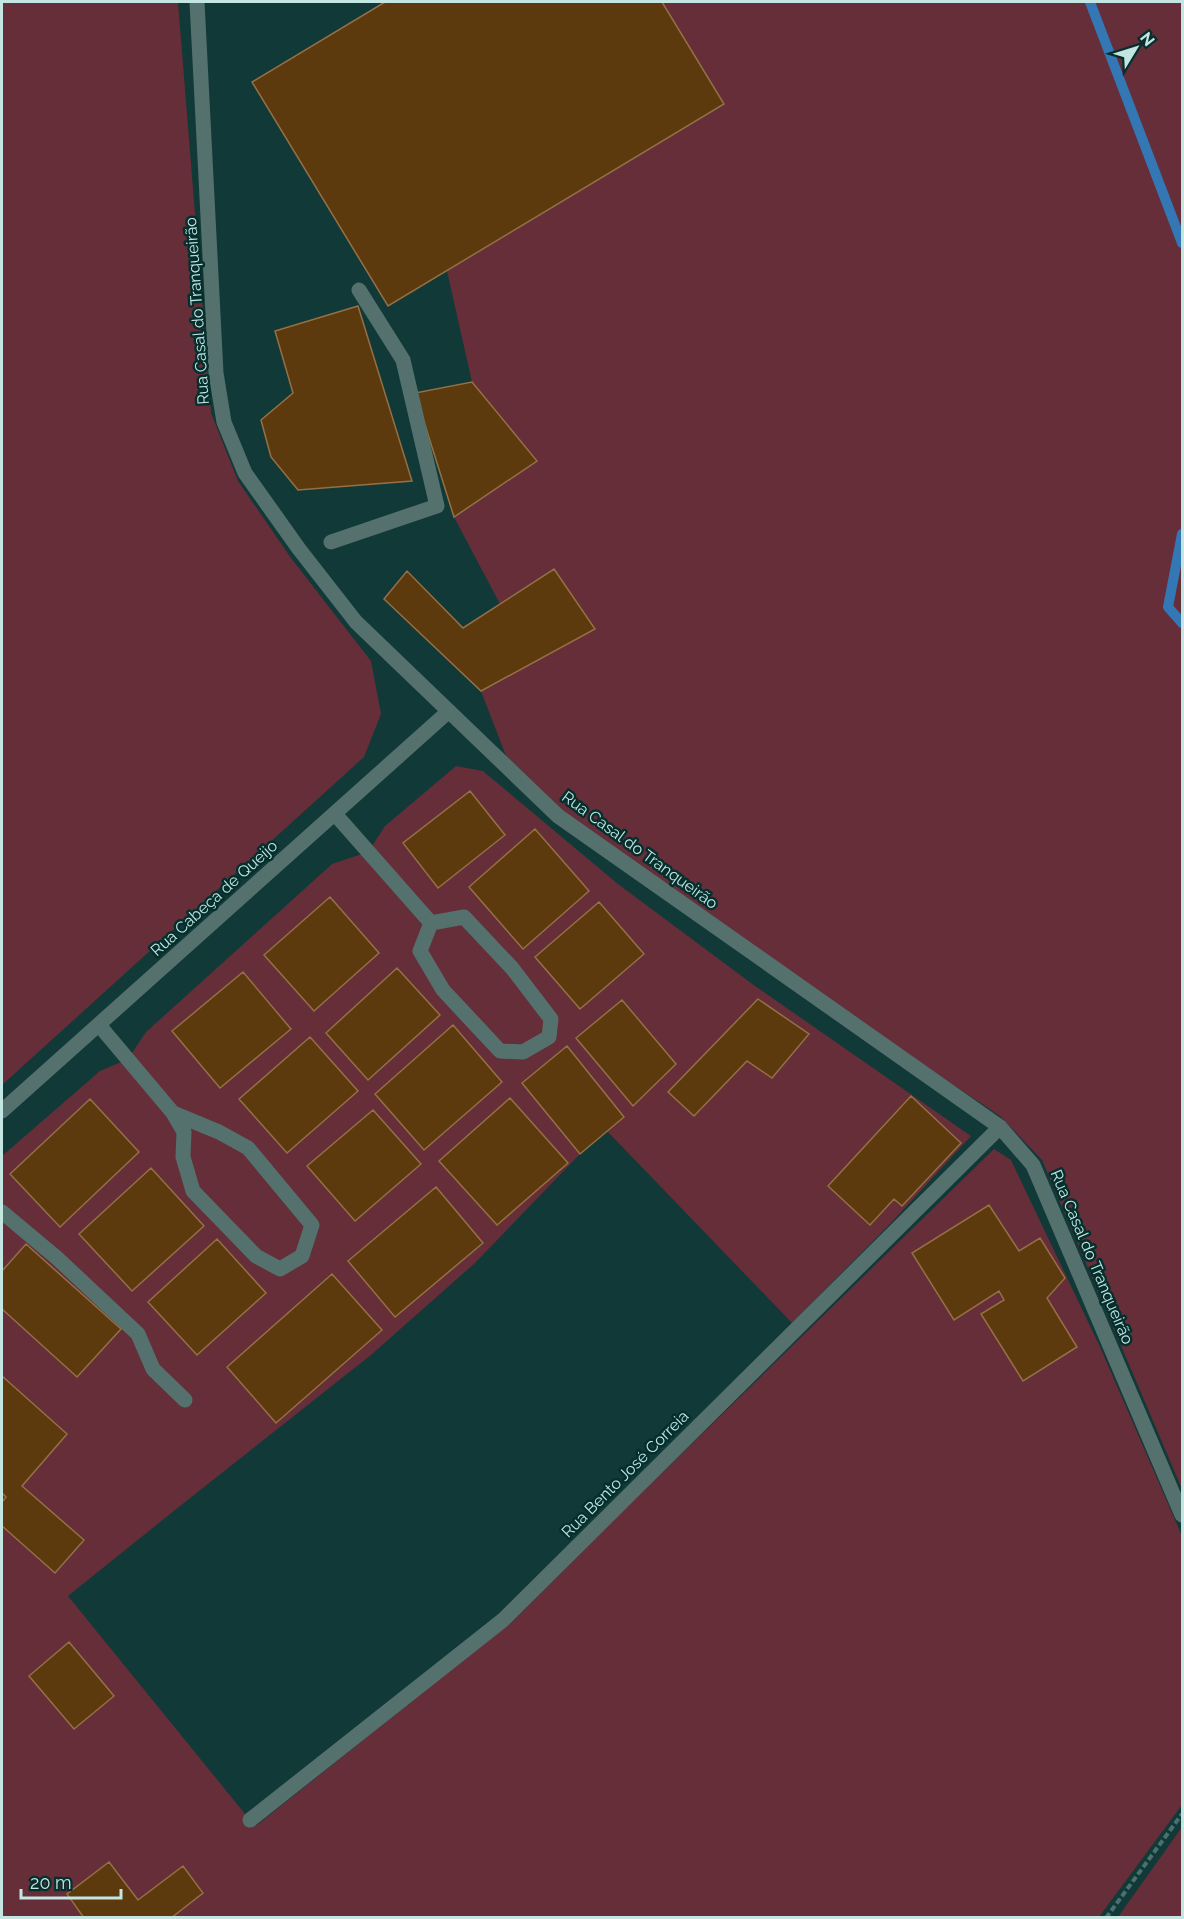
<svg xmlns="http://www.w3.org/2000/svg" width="1184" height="1919" font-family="Raleway,sans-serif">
<rect width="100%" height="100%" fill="#113937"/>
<path fill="#652e39" d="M2 2H178L211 413 238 481 291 558 371 661 381 714 364 757 2 1085Z
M662 2H1182V1489L1042 1160 1000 1116 901 1050 563 812 506 756 481 691 595 629 554 569 500 604 454 517 537 461 472 382 447 271 724 104Z
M456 766 483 771 618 884 755 986 971 1136 891 1223 792 1323 607 1131 580 1154 475 1263 371 1355 175 1510 68 1596 250 1820 257 1825 501 1630 994 1149 1011 1160 1101 1349 1182 1536V1805L1099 1917H2V1156L100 1071 128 1059 146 1032 332 864 368 852 385 826Z
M1182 1827V1917H1118Z"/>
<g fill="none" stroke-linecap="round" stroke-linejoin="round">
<path stroke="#3377b5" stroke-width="10" d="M1090 2 1182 243
M1182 534 1168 607 1182 623"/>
</g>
<path fill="#5c3a0e" stroke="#957046" stroke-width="1.5" d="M385 2H662L724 104 388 306 252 82Z
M358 306 412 481 298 490 271 457 261 420 293 393 275 331Z
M472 382 537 461 454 517 415 393Z
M554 569 595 629 481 691 384 599 407 571 463 628Z
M470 791 505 835 438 888 403 843Z
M535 829 589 891 523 949 469 887Z
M330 897 379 953 314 1011 264 955Z
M599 902 644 954 580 1009 535 957Z
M397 968 440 1015 368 1080 326 1033Z
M243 972 291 1029 220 1088 172 1031Z
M758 999 809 1034 772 1078 747 1061 694 1116 668 1092Z
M622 1000 676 1064 633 1106 576 1038Z
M453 1025 502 1082 424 1150 375 1094Z
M310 1037 358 1091 287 1153 239 1099Z
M567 1046 624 1117 580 1154 522 1083Z
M911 1096 961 1143 902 1206 894 1199 870 1225 828 1186Z
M510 1098 568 1163 497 1225 439 1161Z
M90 1099 139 1152 60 1227 10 1174Z
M373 1110 421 1164 355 1221 307 1166Z
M151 1168 204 1226 132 1291 79 1234Z
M436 1187 483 1243 395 1317 348 1261Z
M989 1205 1019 1251 1040 1238 1065 1278 1047 1298 1077 1347 1023 1381 981 1314 1004 1300 999 1291 954 1320 912 1253Z
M217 1239 266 1293 197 1355 148 1302Z
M26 1244 121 1329 77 1377 2 1309V1271Z
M332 1274 382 1330 276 1423 227 1367Z
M2 1376 67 1434 22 1486 84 1540 55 1573 2 1526V1502L6 1497 2 1493Z
M69 1642 114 1696 74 1729 29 1676Z
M109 1862 138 1900 183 1866 203 1893 171 1918H84L67 1894Z"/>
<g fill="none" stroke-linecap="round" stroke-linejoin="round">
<path stroke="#4a716e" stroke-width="4" stroke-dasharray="6 3" stroke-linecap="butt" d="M1106 1918 1182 1814"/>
<path stroke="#54716e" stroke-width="15" d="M197 2 216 373 224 422 245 473 299 549 356 622 558 816 1000 1127 1033 1165 1182 1515
M331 542 437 506 403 360 359 290
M335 814 431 923 464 917 512 968 551 1019 549 1037 523 1052 500 1051 443 990 420 951 431 923
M99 1025 173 1113 219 1132 248 1148 312 1225 302 1256 280 1269 256 1256 193 1191 183 1157 184 1132 173 1113
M2 1111 449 711
M2 1212 57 1258 138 1334 153 1369 185 1400
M250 1820 503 1620 1000 1127"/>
</g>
<g text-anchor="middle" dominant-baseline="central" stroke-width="5" stroke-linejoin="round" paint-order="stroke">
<g font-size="16" fill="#c3e6e3" stroke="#052f2d">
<text transform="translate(197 311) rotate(-94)">Rua Casal do Tranqueirão</text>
<text transform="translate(640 850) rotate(36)">Rua Casal do Tranqueirão</text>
<text transform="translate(214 898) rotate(-42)">Rua Cabeça de Queijo</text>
<text transform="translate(1092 1257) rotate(67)">Rua Casal do Tranqueirão</text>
<text transform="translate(625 1474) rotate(-45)">Rua Bento José Correia</text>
</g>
</g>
<rect width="1184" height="1919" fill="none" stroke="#c3e6e3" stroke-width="6"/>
<g transform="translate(1136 48) rotate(52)" stroke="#052f2d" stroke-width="4.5" paint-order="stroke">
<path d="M0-4.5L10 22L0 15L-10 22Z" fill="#c3e6e3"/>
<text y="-9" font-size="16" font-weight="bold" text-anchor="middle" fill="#c3e6e3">N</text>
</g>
<path d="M21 1889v9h100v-9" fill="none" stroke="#c3e6e3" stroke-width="3"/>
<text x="30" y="1889" font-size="18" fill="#c3e6e3" stroke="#052f2d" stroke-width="4.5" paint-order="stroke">20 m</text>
</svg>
